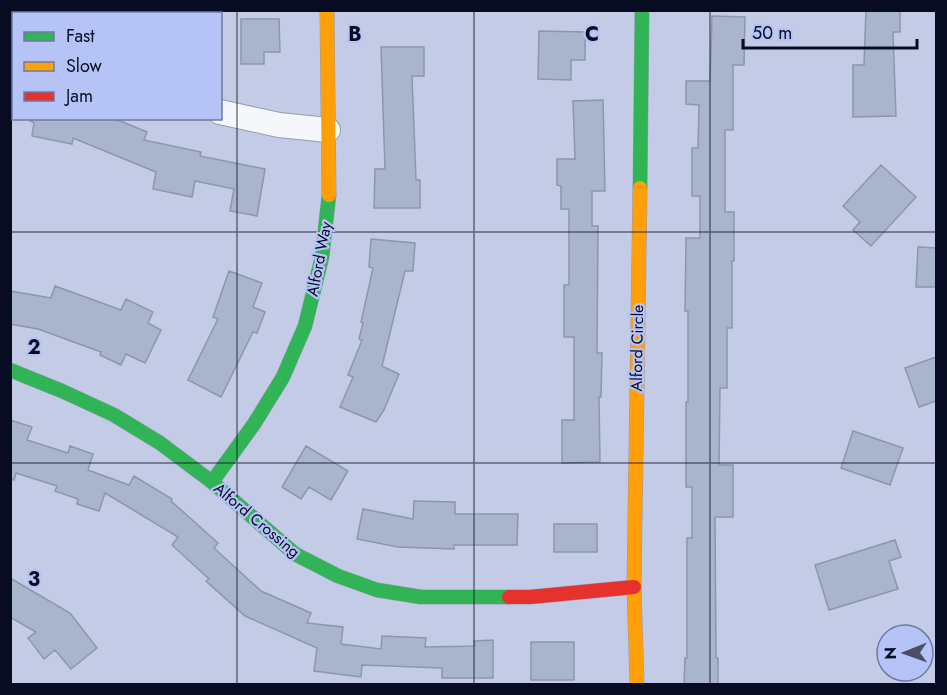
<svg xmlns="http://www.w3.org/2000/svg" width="947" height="695" font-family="Jost,sans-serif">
<rect width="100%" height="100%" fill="#c4cbe7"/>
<path fill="#a9b5cc" stroke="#8b97ad" stroke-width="1.5" d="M866 10H900V32H893L896 116 853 117V65H864Z
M712 16 745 17 744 65H733V130H725V212H734V261H732V328H727V388H720L719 465H733V517H715L716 658H718V684H684L685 658H687V538H692V487H686V402H688V311H685L686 238H700V196H692V148H698L699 105 686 104V81H710Z
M241 19H279L280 52H264V64H241Z
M539 31 585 32V60H571V80L538 79Z
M381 47H424V76H412L416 180H420V208H374L375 169H385Z
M603 100 605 191H592V226H598L597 353H602L601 397H599L600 462 562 463V420H574V337H564V285H569V209H561V186L557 185V159H575L573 101Z
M26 118H113L147 132 144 140 201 152 200 156 265 169 257 216 230 211 234 189 195 181 192 197 153 189 156 172 73 138 72 144 32 136 34 123Z
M881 165 916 197 871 246 853 230 860 222 843 206Z
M371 239 415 243 413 271H405L382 366 399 374 384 410 376 422 340 407 353 377 348 375 362 340 359 339 363 323 361 322 373 268 369 267Z
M918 247 936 248V287H916Z
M229 271 262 283 253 307 265 312 257 333 253 332 221 397 188 380 218 319 213 317Z
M55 286 121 310 126 299 153 312 148 323 161 330 145 363 126 354 121 365 100 355 101 352 38 329 10 324V291L51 298Z
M936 357V401L919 407 905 368Z
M10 420 32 427 27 440 68 453 70 446 93 454 88 470 129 485 134 476 172 499 171 501 218 543 214 548 261 591 311 613 307 623 343 627 341 644 381 649 382 636 426 638 425 647 475 646 474 641 493 640V678H442V668L362 665 361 677 314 671 317 648 245 616 206 581 209 579 172 545 178 537 105 493 99 511 77 504 78 499 55 491 57 486 16 473 14 480 10 479Z
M853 431 903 448 890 485 841 468Z
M306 446 348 471 331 500 309 487 301 499 282 487Z
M414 501 455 502V514H518L517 545H454V549L398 547 357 539 363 509 413 519Z
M554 524H597V552H554Z
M895 540 901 557 889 561 898 589 829 610 815 565Z
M10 578 70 613 97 648 71 669 55 650 44 659 28 638 36 632 10 617Z
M531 642H574V680H531Z"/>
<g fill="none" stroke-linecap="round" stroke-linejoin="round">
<defs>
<path id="street" d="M10 44H14
M220 112 279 125 328 130"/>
<path id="fast" d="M640 188 642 11
M10 370 62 391 114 415 160 443 212 482 295 554 338 576 377 590 421 597H509
M212 482 254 424 283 377 305 326 322 257 329 195"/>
<path id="slow" d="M327 10 329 195
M637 684 634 587 640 188"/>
<path id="jam" d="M509 597H530L634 587"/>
</defs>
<use href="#street" stroke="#969cb3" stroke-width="26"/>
<use href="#fast" stroke="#969cb3" stroke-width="15"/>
<use href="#slow" stroke="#969cb3" stroke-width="15"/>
<use href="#jam" stroke="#969cb3" stroke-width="15"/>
<use href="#street" stroke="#f6f7fb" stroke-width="24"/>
<use href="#fast" stroke="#30b455" stroke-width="14"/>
<use href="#slow" stroke="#ff9f0a" stroke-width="14"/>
<use href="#jam" stroke="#e5322d" stroke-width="14"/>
</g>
<path fill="none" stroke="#080c22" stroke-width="1.5" stroke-opacity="0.55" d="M237 10V684M474 10V684M710 10V684M10 232H936M10 463H936"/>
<g text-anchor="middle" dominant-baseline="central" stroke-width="4.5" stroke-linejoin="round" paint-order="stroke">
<g font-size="16" fill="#080c22" stroke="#b5c3f6">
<text transform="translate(319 259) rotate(-79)">Alford Way</text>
<text transform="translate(637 348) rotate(-89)">Alford Circle</text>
<text transform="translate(257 520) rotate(40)">Alford Crossing</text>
</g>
</g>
<g font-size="20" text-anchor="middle" font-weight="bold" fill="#080c22" stroke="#b5c3f6" stroke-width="4.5" stroke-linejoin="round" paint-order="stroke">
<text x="355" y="41">B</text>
<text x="592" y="41">C</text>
<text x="34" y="354">2</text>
<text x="34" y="586">3</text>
</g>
<rect width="947" height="695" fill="none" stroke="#080c22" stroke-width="24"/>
<rect x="12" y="12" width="210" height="108" fill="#b5c3f6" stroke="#707aa1" stroke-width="1.5"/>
<rect x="24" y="32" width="30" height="9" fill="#30b455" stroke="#707aa1" stroke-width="1.5"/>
<text x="66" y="42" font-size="18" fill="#080c22">Fast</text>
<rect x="24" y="62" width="30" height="9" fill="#ff9f0a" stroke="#707aa1" stroke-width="1.5"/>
<text x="66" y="72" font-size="18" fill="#080c22">Slow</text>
<rect x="24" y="92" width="30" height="9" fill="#e5322d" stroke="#707aa1" stroke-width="1.5"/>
<text x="66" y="102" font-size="18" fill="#080c22">Jam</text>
<g transform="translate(905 653) rotate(269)"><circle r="28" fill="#b5c3f6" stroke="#707aa1" stroke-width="1.5"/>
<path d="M0-4.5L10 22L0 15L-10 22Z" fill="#4a4f67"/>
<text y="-9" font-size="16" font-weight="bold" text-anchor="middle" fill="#080c22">N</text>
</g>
<path d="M743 39v9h174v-9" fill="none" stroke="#080c22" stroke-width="3"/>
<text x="752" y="39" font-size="18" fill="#080c22" stroke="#b5c3f6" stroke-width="4.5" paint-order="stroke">50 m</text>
</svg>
